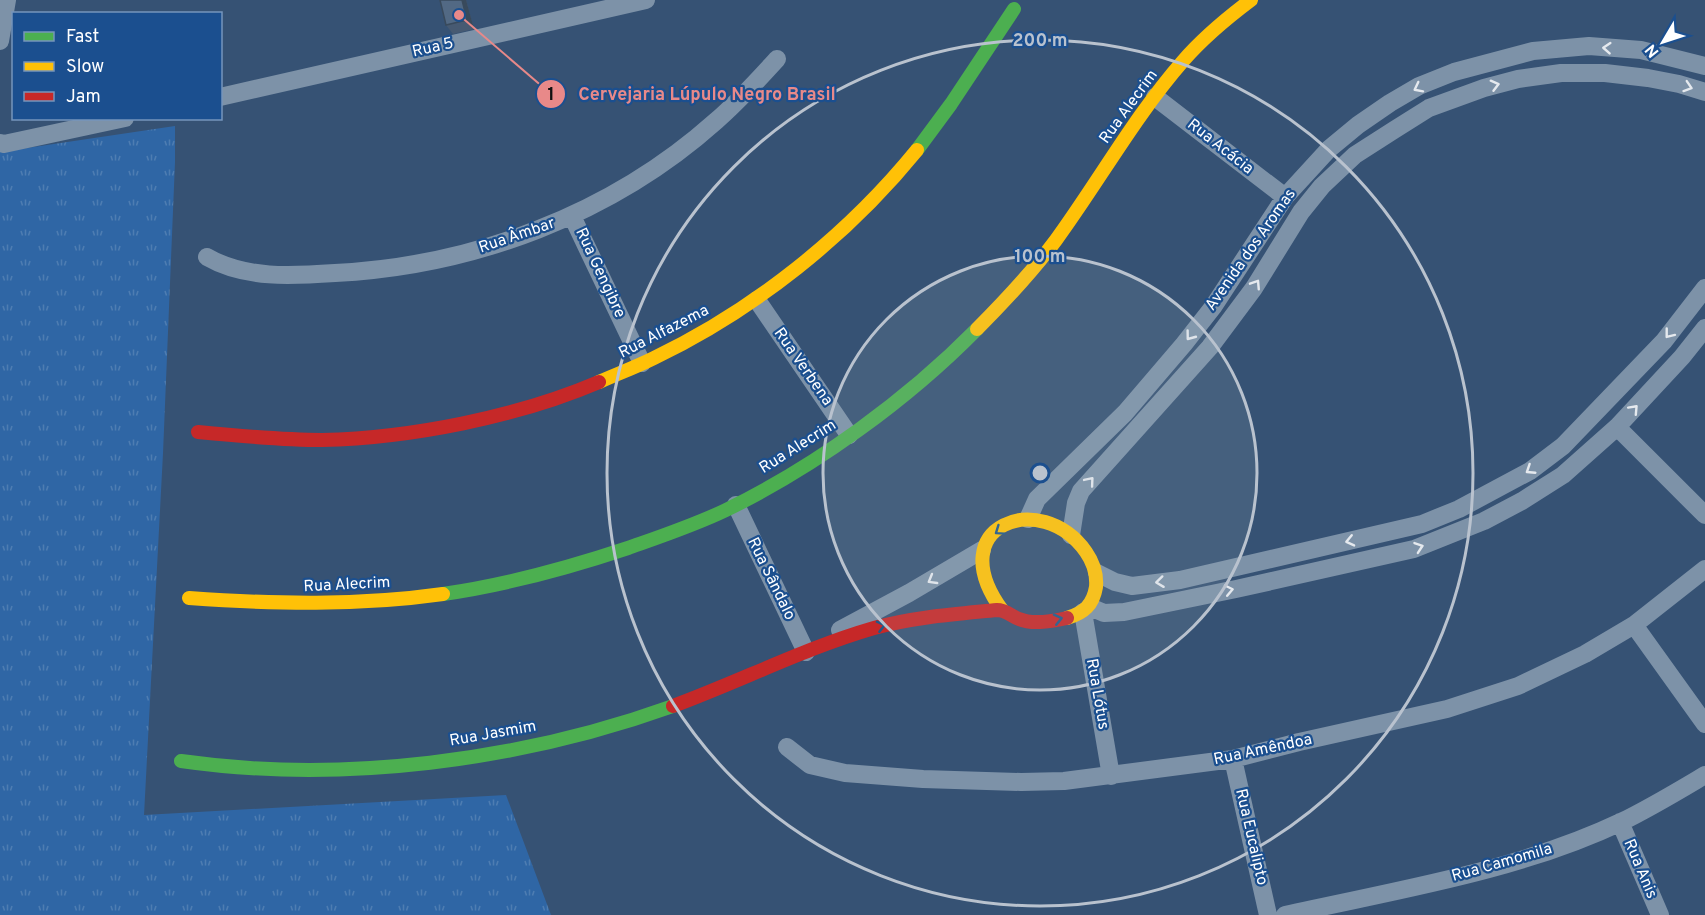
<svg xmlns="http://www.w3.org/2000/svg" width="1705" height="915" font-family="Overpass,sans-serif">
<defs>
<pattern id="grass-tufts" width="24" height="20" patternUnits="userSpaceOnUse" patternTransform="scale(1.5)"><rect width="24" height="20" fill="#2f66a5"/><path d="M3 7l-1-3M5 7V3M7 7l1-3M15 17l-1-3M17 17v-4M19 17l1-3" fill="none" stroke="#4e7db2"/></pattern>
</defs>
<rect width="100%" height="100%" fill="#365274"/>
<path fill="url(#grass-tufts)" d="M175 126V162L163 453 144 815 506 795 551 915H0V152Z"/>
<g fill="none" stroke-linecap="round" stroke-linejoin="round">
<path stroke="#7d92a8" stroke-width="18" d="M0 41 7 0
M220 97 646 0
M1155 97 1285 197
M0 143 4 144 125 118
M572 216 642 363
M207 257C245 279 292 276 335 273 474 266 612 214 716 121 738 102 757 81 777 59
M757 300 849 435
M1617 427 1705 515
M736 505 806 652
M1028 519 1037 499 1125 413 1184 344 1213 307 1285 197 1329 149 1358 125 1390 103 1419 86 1454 72 1533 51 1589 46 1641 50 1705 66
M1071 535 1076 503 1081 491 1210 347 1254 288 1301 212 1322 186 1355 155 1394 130 1429 108 1484 88 1518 79 1561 73H1605L1648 78 1679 84 1705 92
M1097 573 1115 582 1132 586 1180 580 1422 524 1459 509 1530 471 1563 446 1664 341 1705 288
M1090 607 1104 613 1124 612 1236 589 1414 549 1484 521 1522 501 1563 475 1617 427 1682 357 1705 328
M1083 612 1111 776
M1634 625 1705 724
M840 630 909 593 982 550
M787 747 810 765 845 773 923 779 1021 782 1064 781 1233 759 1299 742 1447 709 1518 686 1585 654 1634 625 1705 569
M1233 759 1268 915
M1620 822 1660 915
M1285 915C1396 890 1518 871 1621 822 1650 808 1678 791 1705 775"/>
<path stroke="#4caf50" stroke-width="14" d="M917 150 951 104 1014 9
M443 594C506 585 568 568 628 548 662 536 695 525 726 510 816 466 907 400 977 329
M181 761C342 784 520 761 673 706"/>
<path stroke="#ffc107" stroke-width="14" d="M977 329C1005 301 1032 272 1056 240 1099 181 1135 116 1183 61 1203 38 1227 18 1251 0
M599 382C617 374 636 367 654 358 754 310 847 236 917 150
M189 598C274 604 358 606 443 594
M1002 610C940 525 1041 488 1086 552 1093 562 1097 575 1096 587 1093 605 1084 613 1067 618"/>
<path stroke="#c62828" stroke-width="14" d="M198 432C239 436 280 440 322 440 411 438 517 417 599 382
M673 706C741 681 805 648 874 628 914 617 957 614 997 610 1006 610 1011 616 1019 619 1033 625 1053 621 1067 618"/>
</g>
<path fill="#475a72" d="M440 0H466L474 29 453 34 446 25Z"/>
<path fill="#394a5c" d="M462 0H466L474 29 467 20Z"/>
<path fill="#526984" stroke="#394a5c" stroke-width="1.5" d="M440 0H462L467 20 446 25Z"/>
<defs><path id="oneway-chevron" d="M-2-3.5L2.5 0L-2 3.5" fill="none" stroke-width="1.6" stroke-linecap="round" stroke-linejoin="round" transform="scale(1.5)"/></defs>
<g stroke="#e5e9ee">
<use href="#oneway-chevron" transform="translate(1607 48) rotate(-176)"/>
<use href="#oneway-chevron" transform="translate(1495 85) rotate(-15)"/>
<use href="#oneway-chevron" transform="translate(1688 87) rotate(18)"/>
<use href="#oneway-chevron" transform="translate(1418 88) rotate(153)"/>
<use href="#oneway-chevron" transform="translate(1256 284) rotate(-57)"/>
<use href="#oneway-chevron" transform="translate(1669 334) rotate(128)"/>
<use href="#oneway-chevron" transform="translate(1190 336) rotate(127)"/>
<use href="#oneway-chevron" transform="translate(1634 409) rotate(-47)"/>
<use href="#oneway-chevron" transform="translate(1530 470) rotate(147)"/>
<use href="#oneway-chevron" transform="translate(1090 481) rotate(-50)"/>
<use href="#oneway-chevron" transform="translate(1350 541) rotate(167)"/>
<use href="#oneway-chevron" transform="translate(1419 547) rotate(-19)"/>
<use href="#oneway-chevron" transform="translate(932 580) rotate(150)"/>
<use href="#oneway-chevron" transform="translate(1160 582) rotate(173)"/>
<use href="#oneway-chevron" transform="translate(1229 590) rotate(-12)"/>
</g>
<g stroke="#205989">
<use href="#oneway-chevron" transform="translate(999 531) rotate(145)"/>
<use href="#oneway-chevron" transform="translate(1058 619) rotate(-13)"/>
<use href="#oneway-chevron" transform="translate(881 626) rotate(-14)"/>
</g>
<circle cx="1040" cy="473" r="217" fill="#b9c2ce" fill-opacity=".12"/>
<g fill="none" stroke="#b9c2ce" stroke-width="3">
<circle cx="1040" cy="473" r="217"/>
<circle cx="1040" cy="473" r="433"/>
</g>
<g text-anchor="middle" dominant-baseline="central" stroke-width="4.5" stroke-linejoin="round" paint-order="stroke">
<g font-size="16" fill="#fff" stroke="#1b4f8f">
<text transform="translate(433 48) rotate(-13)">Rua 5</text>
<text transform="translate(1129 107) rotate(-54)">Rua Alecrim</text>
<text transform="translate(1220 147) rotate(38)">Rua Acácia</text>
<text transform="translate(517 236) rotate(-19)">Rua Âmbar</text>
<text transform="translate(1251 250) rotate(-55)">Avenida dos Aromas</text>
<text transform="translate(600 273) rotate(65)">Rua Gengibre</text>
<text transform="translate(664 332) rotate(-27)">Rua Alfazema</text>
<text transform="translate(803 367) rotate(55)">Rua Verbena</text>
<text transform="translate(798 447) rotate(-32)">Rua Alecrim</text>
<text transform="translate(771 579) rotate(64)">Rua Sândalo</text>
<text transform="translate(347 585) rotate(-3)">Rua Alecrim</text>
<text transform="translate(1097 694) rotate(80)">Rua Lótus</text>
<text transform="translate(493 734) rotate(-10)">Rua Jasmim</text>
<text transform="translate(1263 750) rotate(-12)">Rua Amêndoa</text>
<text transform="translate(1251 837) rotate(77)">Rua Eucalipto</text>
<text transform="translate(1502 863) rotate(-16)">Rua Camomila</text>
<text transform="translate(1640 869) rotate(67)">Rua Anis</text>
</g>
</g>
<circle cx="1040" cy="473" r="9" fill="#b9c2ce" stroke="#1b4f8f" stroke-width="3"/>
<g font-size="18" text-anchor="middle" font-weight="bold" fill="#b9c2ce" stroke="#1b4f8f" stroke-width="4.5" stroke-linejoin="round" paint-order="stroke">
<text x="1040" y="46">200 m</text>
<text x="1040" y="262">100 m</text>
</g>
<path fill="none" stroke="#e88989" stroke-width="2" d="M459 15L551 94"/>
<g fill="#e88989" stroke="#1b4f8f" stroke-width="2">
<circle cx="459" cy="15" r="6"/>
<circle cx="551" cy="94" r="15"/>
</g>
<g font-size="18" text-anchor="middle" font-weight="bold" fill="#111">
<text x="551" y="100">1</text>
</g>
<g font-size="18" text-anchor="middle" font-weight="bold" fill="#e88989" stroke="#1b4f8f" stroke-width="4.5" stroke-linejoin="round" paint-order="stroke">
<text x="707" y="100">Cervejaria Lúpulo Negro Brasil</text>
</g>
<rect x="12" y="12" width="210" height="108" fill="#1b4f8f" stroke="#7695bc" stroke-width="1.5"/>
<rect x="24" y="32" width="30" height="9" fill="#4caf50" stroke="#7695bc" stroke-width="1.5"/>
<text x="66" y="42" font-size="18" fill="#ffffff">Fast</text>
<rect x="24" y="62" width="30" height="9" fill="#ffc107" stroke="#7695bc" stroke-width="1.5"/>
<text x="66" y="72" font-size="18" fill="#ffffff">Slow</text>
<rect x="24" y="92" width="30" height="9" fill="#c62828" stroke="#7695bc" stroke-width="1.5"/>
<text x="66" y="102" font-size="18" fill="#ffffff">Jam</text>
<g transform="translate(1663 42) rotate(231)" stroke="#1b4f8f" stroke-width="4.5" paint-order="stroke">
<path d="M0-4.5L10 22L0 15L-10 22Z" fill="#ffffff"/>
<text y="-9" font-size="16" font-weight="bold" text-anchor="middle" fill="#ffffff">N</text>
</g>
</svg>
